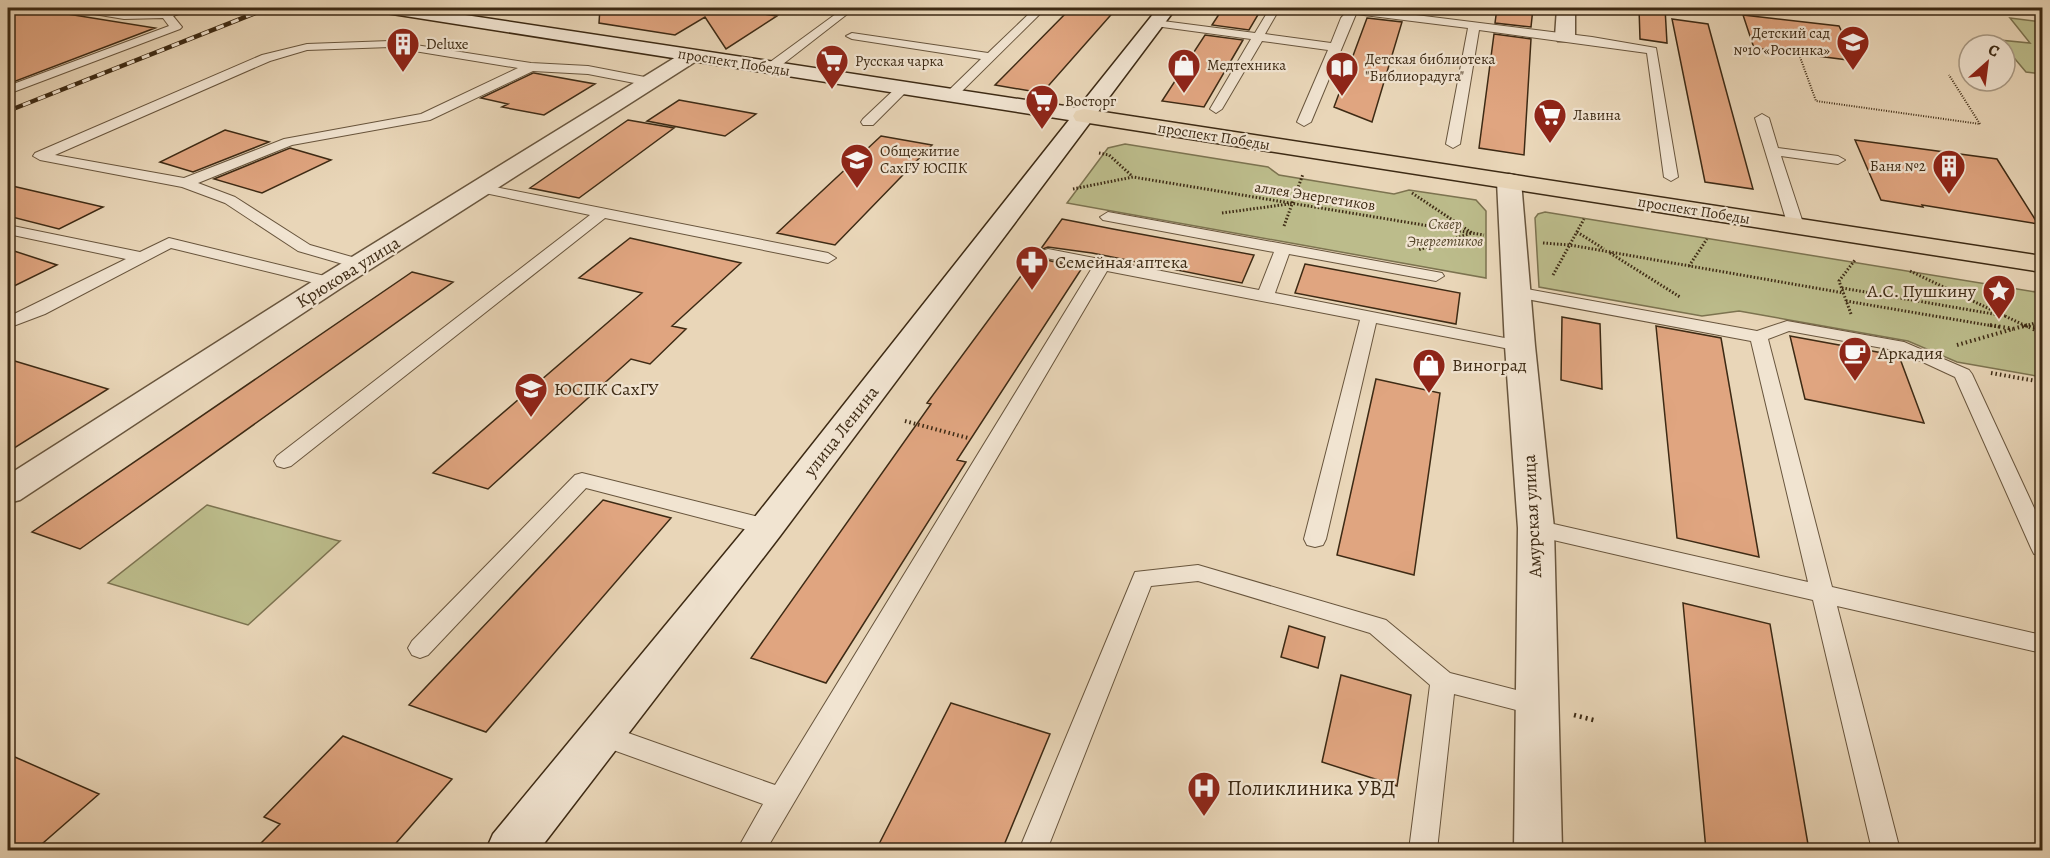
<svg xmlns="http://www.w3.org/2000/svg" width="2050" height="858" font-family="Alegreya,serif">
<rect width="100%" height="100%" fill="#e9d6b8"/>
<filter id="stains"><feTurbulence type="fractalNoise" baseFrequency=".00333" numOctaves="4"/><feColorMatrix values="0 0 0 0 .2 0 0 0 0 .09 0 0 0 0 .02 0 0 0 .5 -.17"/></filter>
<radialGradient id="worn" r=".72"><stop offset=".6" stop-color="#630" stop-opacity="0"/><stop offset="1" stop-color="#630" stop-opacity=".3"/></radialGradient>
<path fill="#bcbc8b" stroke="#7c7350" stroke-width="1.5" d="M2010 18 2042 22V74L2026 72 1999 40 2030 43Z
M1125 144 1268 167 1279 175 1394 194 1409 190 1476 200 1486 211V278L1067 203 1108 148Z
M1545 212 2042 293V377L1957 362 1908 341 1739 311 1702 316 1539 287 1535 218 1538 214Z
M207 505 339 541H340L248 625 108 583Z"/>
<path fill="#e0a580" stroke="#3d2a14" stroke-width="1.5" d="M8 8H30L155 28 8 84Z
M600 8H721L777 16 726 49 705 17 675 35 599 23Z
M1071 8H1117L1042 93 995 85Z
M1223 8H1262L1249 30 1212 25Z
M1497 8H1533L1531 27 1495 23Z
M1639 8H1665L1667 43 1640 39Z
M1743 15 1839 26 1856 61 1754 48Z
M1367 18 1402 22 1372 122 1334 107Z
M1672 19 1708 24 1753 189 1705 182Z
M1494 34 1531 39 1524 155 1479 148Z
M1205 35 1243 40 1204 107 1162 101Z
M533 73H534L595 84 544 115 502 107 508 104 481 98Z
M679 100 756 114 725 136 647 121Z
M628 120 674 128 579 198 530 188Z
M225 130 269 142 193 172 160 162Z
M881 136 932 145 835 245 777 233Z
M1855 140 1997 159 2038 224 1922 205 1923 207 1881 200Z
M290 148 331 160 262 193 214 179Z
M8 185 103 207 59 229 8 216Z
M1062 219 1113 229 1254 255 1242 283 1092 253 1048 247 1040 250Z
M630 238 741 263 672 326 686 329 650 364 631 359 488 489 433 473 642 293 579 278Z
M8 249 57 265 8 289Z
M1038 253 1042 259 1082 268 957 460 966 462 826 683 751 658 931 404 927 403Z
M1305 264 1460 293 1456 324 1295 293Z
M412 272 453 282 80 549 32 532Z
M1562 317 1600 324 1602 389 1561 380Z
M1656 326 1721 338 1759 557 1677 538Z
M1790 336 1899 356 1924 423 1805 399Z
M8 359 108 389 8 452Z
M1376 379 1440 393 1414 575 1337 555Z
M603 500 671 518 486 732 409 705Z
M1683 603 1770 624 1809 850H1706Z
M1289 626 1325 637 1318 668 1281 657Z
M1341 675 1411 695 1397 786 1322 762Z
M951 703 1050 734 1002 850H876Z
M343 736 452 779 390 850H254L280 824 264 817Z
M8 754 99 794 35 850H8Z"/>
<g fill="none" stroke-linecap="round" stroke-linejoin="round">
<defs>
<path id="service" d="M71 8H93L124 13 195 8 173 16 182 27 180 29 8 94V86L169 26 163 18 124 19 76 11Z
M844 8H855L774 71H766V65Z
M1035 8H1046L954 99 950 100 944 96 946 93 981 59 852 39 846 36 852 33 988 53Z
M1270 8H1280L1265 34 1331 43 1341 18 1350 8H1360L1592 37 1656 48 1678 177 1671 181 1664 177 1647 53 1479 30 1460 144 1453 148 1446 144 1468 28 1356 14 1311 122 1304 126 1297 122 1328 50 1262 41 1222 109 1216 113 1210 109 1251 39 1155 26 1149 23 1155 20 1255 33Z
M390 41 531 63 588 66 650 78 656 82 650 86 588 74 533 71 430 120 292 145 198 183 235 197 310 245 366 261 368 264 360 269 298 251 225 203 182 187 40 160 33 156 35 153 262 55 307 44ZM390 47 518 68 421 114 284 139 184 178 55 155 270 61 307 50Z
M902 85 908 89 906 92 873 125H863L861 122 863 119 898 86Z
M1762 114 1769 118 1778 148 1838 156 1845 160 1838 164 1781 156 1804 226 1801 229 1796 231 1788 226 1755 118Z
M480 184 828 253 836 258 828 263 605 218 291 466 284 468 277 466 274 461 277 456 590 215 475 191 473 188 475 185Z
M1108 212 1442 273 1444 276 1436 281 1289 254 1275 293 1520 341 1526 342 1529 346 1526 350 1520 351 1376 323 1326 539 1323 545 1315 547 1307 545 1304 539 1360 320 1107 271 766 850H737L763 804 591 742 587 734 591 726 600 723 775 785 1092 268 1042 257 1040 254 1042 251 1048 249 1259 290 1274 252 1103 220 1100 217Z
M8 225 140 252 169 238 337 279 339 282 331 287 171 248 45 314 8 328V317L126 259 8 234Z
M1516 287 1757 331 1787 321 1904 342 1969 370 1972 374 2042 525V556L2034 554 2031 548 1955 377 1899 351 1789 331 1768 339 1832 587 2042 635V653L1837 606 1900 850H1872L1813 600 1536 536 1528 533 1525 528 1528 523 1536 520 1808 582 1751 341 1510 296 1508 292 1510 288Z
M582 473 767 519 775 522 778 527 775 532 767 535 586 488 428 655 420 658 412 655 408 648 412 641 575 475Z
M1198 565 1386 620 1450 673 1536 695 1545 698 1549 705 1545 712 1536 715 1454 694 1437 850H1409L1430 685 1370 633 1198 581 1151 586 1047 850H1019L1135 572Z"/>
<path id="minor" d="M1557 8H1575V37L1572 41H1558L1555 37Z
M691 50 698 52 701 56 698 60 341 288 20 500 8 503V475L321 276 684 52Z
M1509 174 1518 176 1521 181 1535 346 1554 528 1562 850H1514L1518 528 1505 346 1497 181 1500 176Z"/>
<path id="secondary" d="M377 8H419L1078 108 1158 8H1176L780 536 539 850H486L493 834 754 518 1069 120 386 13 380 12Z"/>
<path id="primary" d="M1084 109 2042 256V272L1076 121 1073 116 1076 111Z"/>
</defs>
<use href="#service" stroke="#68553d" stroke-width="2"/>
<use href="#minor" stroke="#68553d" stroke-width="3"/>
<use href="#secondary" stroke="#3d2a14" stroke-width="3"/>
<use href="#primary" stroke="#3d2a14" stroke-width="3"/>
<path stroke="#3d2a14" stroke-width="2" stroke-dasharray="1 1.5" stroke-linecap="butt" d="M1800 57 1816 101 1980 124 1949 75"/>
<path stroke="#3d2a14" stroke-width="3" stroke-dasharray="1.5 2" stroke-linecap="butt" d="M1099 153 1109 155 1132 176
M1073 189 1133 177 1484 235
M1412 193 1472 233 1418 250
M1222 213 1289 204
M1284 226 1303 174
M1577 232 1604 249
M1543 243 1570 245 1844 293
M1610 253 1680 297
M1689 266 1707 239
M1910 271 1998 313
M1553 275 1584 219
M1842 288 2005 316
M1846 301 1999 327
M1851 314 1839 281 1855 260
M2005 316 2028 327
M2022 327 2042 321"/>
<path stroke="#3d2a14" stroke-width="4" stroke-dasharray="1.5 3" stroke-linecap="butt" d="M1990 325 2013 329
M2025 325 2042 333
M2033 327 2042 328
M1957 345 2027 325
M1991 373 2042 382
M905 421 968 438"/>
<path stroke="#3d2a14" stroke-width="4.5" stroke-dasharray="2 4" stroke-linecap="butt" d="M1574 715 1597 721"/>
<use href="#service" fill="#f1e4d1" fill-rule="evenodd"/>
<use href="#minor" fill="#f1e4d1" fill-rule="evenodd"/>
<use href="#secondary" fill="#f1e4d1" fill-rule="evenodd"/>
<use href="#primary" fill="#e9d6b8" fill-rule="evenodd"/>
<defs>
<path id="rail" d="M8 111 268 8"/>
</defs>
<use href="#rail" stroke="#3d2a14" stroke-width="4.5"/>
<use href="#rail" stroke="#f1e4d1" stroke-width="3" stroke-dasharray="8" stroke-linecap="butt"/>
</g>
<defs>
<symbol id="school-pin" viewBox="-11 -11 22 30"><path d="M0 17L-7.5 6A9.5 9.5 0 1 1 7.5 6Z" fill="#8f2418" stroke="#f1e4d1"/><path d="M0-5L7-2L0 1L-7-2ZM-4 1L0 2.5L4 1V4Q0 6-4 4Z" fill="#fff"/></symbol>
<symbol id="building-pin" viewBox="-11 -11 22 30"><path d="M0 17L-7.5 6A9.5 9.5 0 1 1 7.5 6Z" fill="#8f2418" stroke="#f1e4d1"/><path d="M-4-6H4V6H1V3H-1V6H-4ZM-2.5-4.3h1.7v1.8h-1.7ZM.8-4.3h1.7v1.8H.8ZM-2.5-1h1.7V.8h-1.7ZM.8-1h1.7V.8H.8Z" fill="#fff"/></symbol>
<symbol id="supermarket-pin" viewBox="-11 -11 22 30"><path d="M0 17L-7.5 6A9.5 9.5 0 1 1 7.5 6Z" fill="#8f2418" stroke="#f1e4d1"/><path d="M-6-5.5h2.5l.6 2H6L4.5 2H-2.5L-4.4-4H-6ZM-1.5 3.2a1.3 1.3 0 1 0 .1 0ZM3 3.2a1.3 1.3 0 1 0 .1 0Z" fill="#fff"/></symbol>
<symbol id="shop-pin" viewBox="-11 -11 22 30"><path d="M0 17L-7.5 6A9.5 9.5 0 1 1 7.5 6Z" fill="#8f2418" stroke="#f1e4d1"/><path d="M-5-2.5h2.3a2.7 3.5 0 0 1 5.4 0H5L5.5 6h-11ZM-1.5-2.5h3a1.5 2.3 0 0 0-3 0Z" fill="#fff"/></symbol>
<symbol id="library-pin" viewBox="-11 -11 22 30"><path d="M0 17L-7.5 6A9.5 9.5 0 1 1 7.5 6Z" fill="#8f2418" stroke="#f1e4d1"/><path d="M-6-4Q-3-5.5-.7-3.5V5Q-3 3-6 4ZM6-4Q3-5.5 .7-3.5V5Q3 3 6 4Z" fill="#fff"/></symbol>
<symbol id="university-pin" viewBox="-11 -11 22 30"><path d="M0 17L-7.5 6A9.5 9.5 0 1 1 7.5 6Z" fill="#8f2418" stroke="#f1e4d1"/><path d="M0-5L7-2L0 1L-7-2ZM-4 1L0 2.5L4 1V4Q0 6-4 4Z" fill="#fff"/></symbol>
<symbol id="pharmacy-pin" viewBox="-11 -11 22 30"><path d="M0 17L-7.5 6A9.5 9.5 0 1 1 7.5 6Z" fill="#8f2418" stroke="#f1e4d1"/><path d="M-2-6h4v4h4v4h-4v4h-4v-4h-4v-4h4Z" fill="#fff"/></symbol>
<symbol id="sight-pin" viewBox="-11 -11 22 30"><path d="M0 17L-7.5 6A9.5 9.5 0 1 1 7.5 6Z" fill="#8f2418" stroke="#f1e4d1"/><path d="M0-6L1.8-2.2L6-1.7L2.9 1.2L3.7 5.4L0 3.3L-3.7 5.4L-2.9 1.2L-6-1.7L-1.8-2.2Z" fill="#fff"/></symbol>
<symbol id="cafe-pin" viewBox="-11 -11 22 30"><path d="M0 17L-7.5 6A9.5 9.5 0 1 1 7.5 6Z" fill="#8f2418" stroke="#f1e4d1"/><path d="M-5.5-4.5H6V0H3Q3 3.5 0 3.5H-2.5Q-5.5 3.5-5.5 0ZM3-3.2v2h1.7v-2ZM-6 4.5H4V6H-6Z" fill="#fff"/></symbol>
<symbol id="hospital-pin" viewBox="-11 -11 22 30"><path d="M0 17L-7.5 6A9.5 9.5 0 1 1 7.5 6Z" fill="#8f2418" stroke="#f1e4d1"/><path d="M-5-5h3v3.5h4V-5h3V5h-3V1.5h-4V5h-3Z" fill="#fff"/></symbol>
</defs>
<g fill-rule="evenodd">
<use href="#school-pin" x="1834" y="23" width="38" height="52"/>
<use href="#building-pin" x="384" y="25" width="38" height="52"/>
<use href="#supermarket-pin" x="813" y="42" width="38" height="52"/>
<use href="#shop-pin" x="1165" y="46" width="38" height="52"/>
<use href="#library-pin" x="1323" y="49" width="38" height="52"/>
<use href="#supermarket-pin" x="1023" y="82" width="38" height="52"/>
<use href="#supermarket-pin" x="1531" y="96" width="38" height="52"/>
<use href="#university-pin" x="838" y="141" width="38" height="52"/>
<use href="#building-pin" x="1930" y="147" width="38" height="52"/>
<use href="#pharmacy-pin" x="1013" y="243" width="38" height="52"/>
<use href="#sight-pin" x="1980" y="272" width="38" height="52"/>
<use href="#cafe-pin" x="1836" y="334" width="38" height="52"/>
<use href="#shop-pin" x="1410" y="346" width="38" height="52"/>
<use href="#university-pin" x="512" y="370" width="38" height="52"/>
<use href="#hospital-pin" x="1185" y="769" width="38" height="52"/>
</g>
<g text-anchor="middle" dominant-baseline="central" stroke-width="4.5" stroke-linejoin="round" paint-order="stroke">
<g font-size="15" fill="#3d2a14" stroke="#f1e4d1" text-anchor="start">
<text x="1830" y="33" text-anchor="end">Детский сад<tspan x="1830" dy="17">№10 «Росинка»</tspan></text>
<text x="426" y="44">Deluxe</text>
<text x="1365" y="59">Детская библиотека<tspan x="1365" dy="17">"Библиорадуга"</tspan></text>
<text x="855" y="61">Русская чарка</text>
<text x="1207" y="65">Медтехника</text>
<text x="1065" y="101">Восторг</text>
<text x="1573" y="115">Лавина</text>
<text x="880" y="151">Общежитие<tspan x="880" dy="17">СахГУ ЮСПК</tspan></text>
<text x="1926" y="166" text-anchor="end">Баня №2</text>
</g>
<g font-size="15" fill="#3d2a14" stroke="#f1e4d1">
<text transform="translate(734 62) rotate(9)">проспект Победы</text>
<text transform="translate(1214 136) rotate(9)">проспект Победы</text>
<text transform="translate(1315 196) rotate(9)">аллея Энергетиков</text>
<text transform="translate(1694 210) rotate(9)">проспект Победы</text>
</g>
<g font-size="15" font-style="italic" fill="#56472c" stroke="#f1e4d1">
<text x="1445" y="224">Сквер<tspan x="1445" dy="17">Энергетиков</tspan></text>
</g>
<g font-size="18" fill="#3d2a14" stroke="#f1e4d1" text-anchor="start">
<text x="1055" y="262">Семейная аптека</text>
<text x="1976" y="291" text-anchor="end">А.С. Пушкину</text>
<text x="1878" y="353">Аркадия</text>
<text x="1452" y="365">Виноград</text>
<text x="554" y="389">ЮСПК СахГУ</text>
</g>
<g font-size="18" fill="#3d2a14" stroke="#f1e4d1">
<text transform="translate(348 272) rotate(-32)">Крюкова улица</text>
<text transform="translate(841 431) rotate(-52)">улица Ленина</text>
<text transform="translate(1532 516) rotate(-93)">Амурская улица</text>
</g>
<g font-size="21" fill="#3d2a14" stroke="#f1e4d1" text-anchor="start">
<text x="1227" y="788">Поликлиника УВД</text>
</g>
</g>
<rect width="2050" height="858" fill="none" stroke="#e9d6b8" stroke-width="30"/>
<rect x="9" y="9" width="2032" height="840" fill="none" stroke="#3d2a14" stroke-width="3"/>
<rect x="15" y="15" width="2020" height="828" fill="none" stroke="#3d2a14" stroke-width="1.5"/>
<g transform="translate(1987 63) rotate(28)"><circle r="28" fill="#f1e4d1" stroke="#a99a85" stroke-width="1.5"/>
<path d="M0-4.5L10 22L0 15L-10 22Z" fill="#8f2418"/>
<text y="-9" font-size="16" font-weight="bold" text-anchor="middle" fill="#3d2a14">С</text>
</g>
<rect width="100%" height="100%" filter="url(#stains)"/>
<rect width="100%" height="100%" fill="url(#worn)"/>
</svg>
